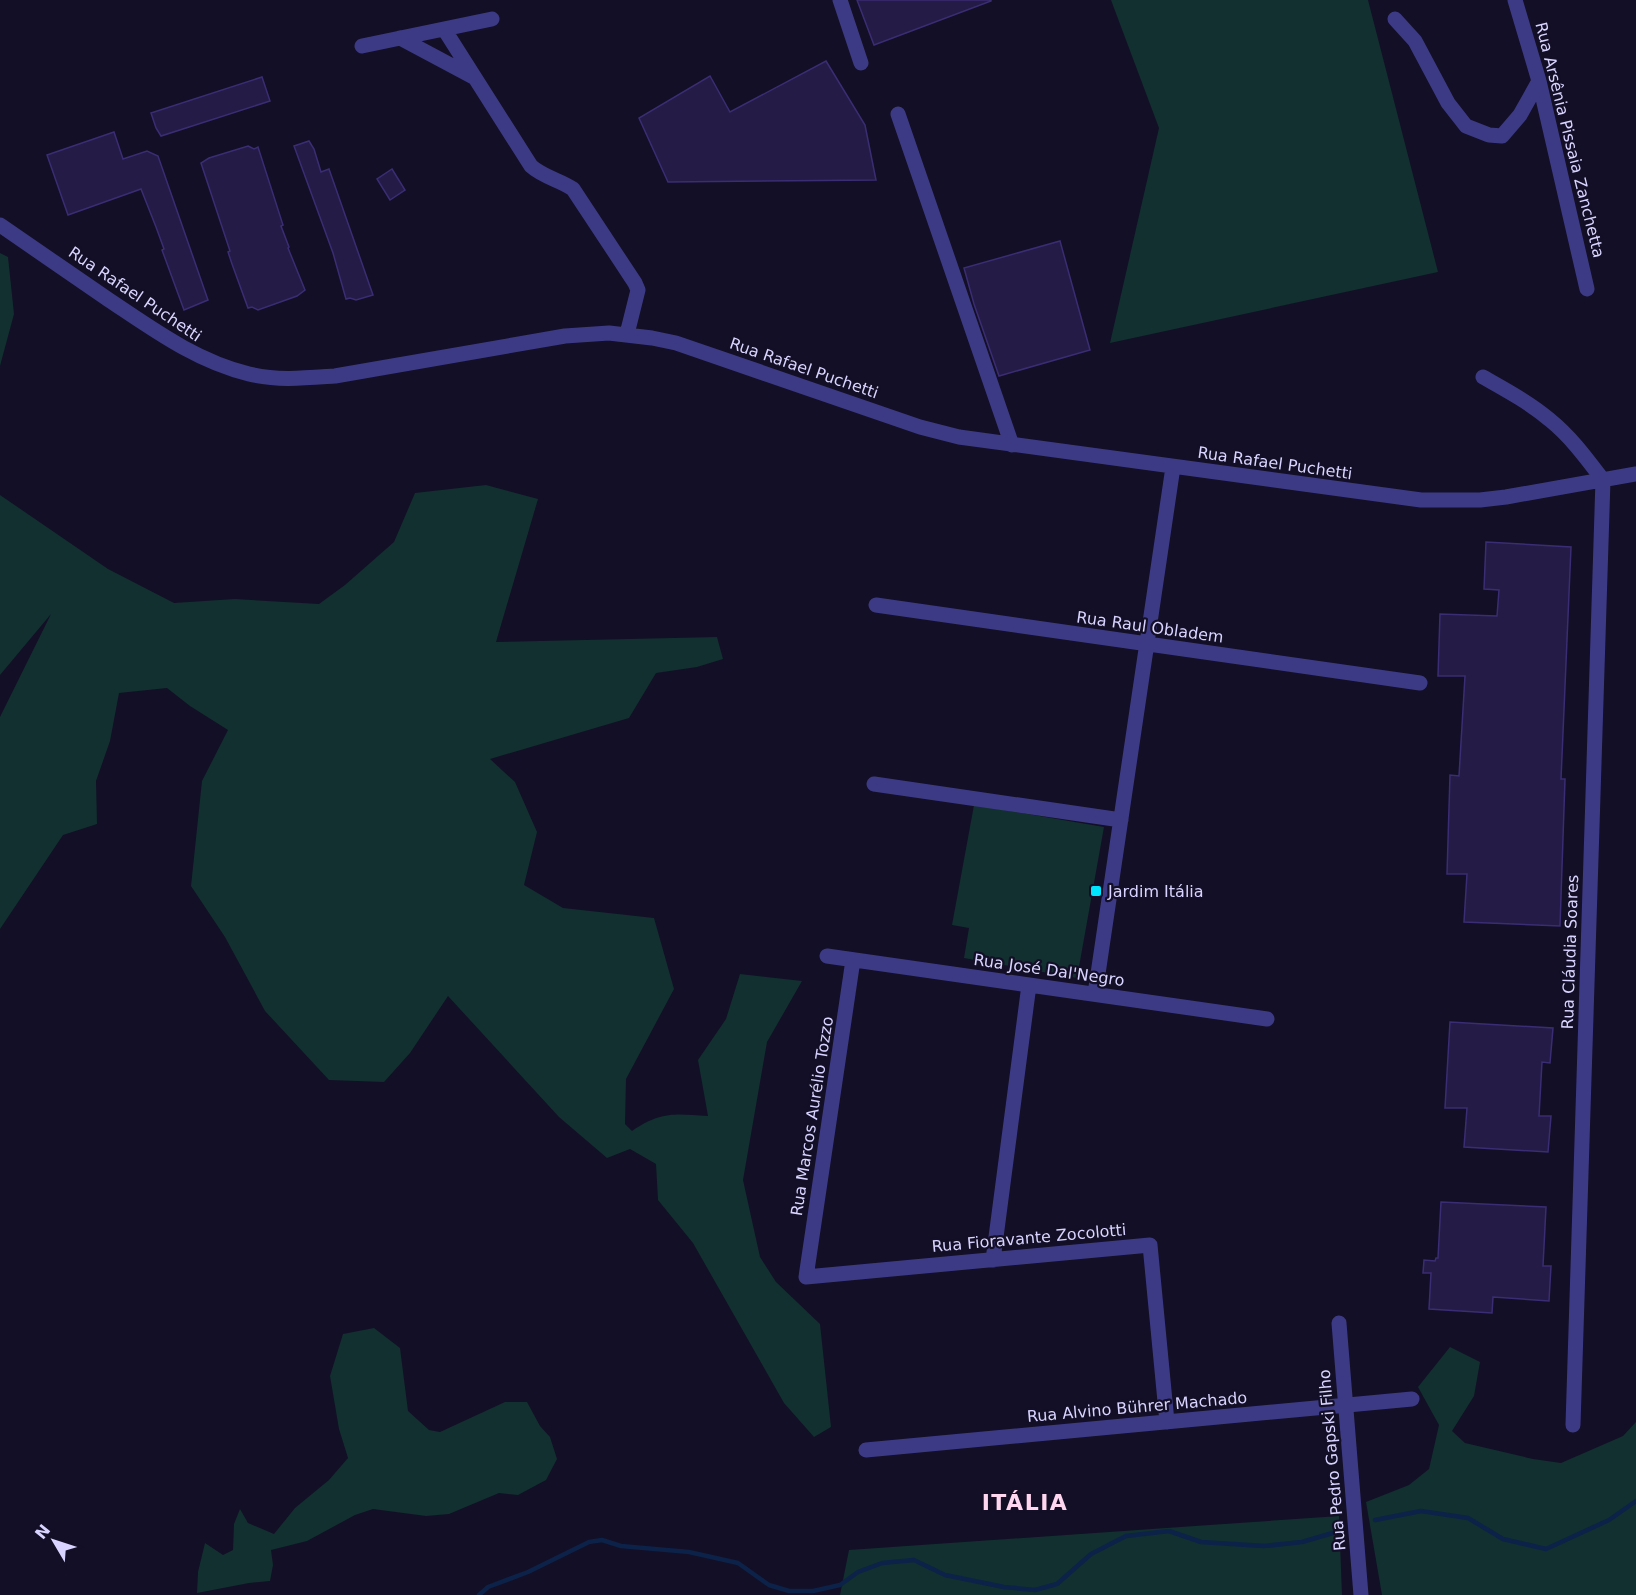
<svg xmlns="http://www.w3.org/2000/svg" width="1636" height="1595" font-family="'DejaVu Sans',sans-serif">
<rect width="100%" height="100%" fill="#130f26"/>
<path fill="#12302f" d="M1111 0H1368L1438 272 1110 343 1159 128Z
M0 253 8 257 14 314 0 366Z
M486 485 538 499 496 642 717 637 723 659 697 667 656 673 629 718 490 759 515 782 537 832 524 885 563 908 654 918 674 989 626 1079 625 1124 632 1131C661 1111 675 1114 708 1116L698 1060 726 1019 740 974 802 981 767 1042 743 1180 760 1257 776 1282 820 1324 831 1427 814 1437 784 1403 693 1243 658 1200 656 1164 630 1149 607 1158 559 1117 448 996 410 1053 384 1082 329 1080 265 1011 225 937 191 886 202 781 228 730 190 706 167 688 119 693 110 741 96 781 97 824 63 835 0 929V717L51 614 0 675V495L108 569 174 603 235 599 319 604 345 585 394 542 415 493Z
M974 805 1104 827 1077 978 964 958 969 928 952 925Z
M374 1328 400 1348 408 1411 429 1430 440 1432 505 1402H527L540 1426 550 1437 557 1459 546 1480 518 1495 499 1493 449 1514 426 1516 373 1509 355 1515 307 1541 271 1550 273 1565 270 1581 249 1583 197 1593 198 1572 205 1543 223 1555 233 1550 234 1524 240 1509 248 1523 274 1534 295 1508 329 1480 348 1458 339 1429 330 1376 343 1334Z
M1450 1347 1480 1362 1474 1396 1452 1431 1465 1443 1533 1459 1561 1463 1623 1436 1636 1422V1595H1382L1366 1502 1409 1485 1429 1469 1439 1425 1418 1387Z
M1339 1516 1342 1595H840L849 1550Z"/>
<g fill="none" stroke-linecap="round" stroke-linejoin="round">
<path stroke="#0c2248" stroke-width="4.5" d="M1375 1520 1421 1511 1468 1518 1503 1539 1546 1549 1609 1520 1636 1501
M479 1595 488 1587 528 1572 589 1542 602 1540 621 1546 689 1552 738 1563 769 1585 789 1591H813L840 1585 858 1572 882 1563 914 1560 945 1575 1004 1587 1035 1590 1057 1584 1091 1554 1126 1536 1169 1531 1201 1542 1264 1546 1302 1542 1336 1532"/>
</g>
<path fill="#241b47" stroke="#3b2d73" stroke-width="1.5" d="M857 0H991V1L874 45Z
M826 61 865 125 876 180 668 182 639 118 710 76 730 112Z
M262 77 270 101 161 136 156 128 151 113Z
M114 132 123 159 147 151 158 156 208 300 184 310 162 250 164 249 156 227 141 189 68 215 47 155Z
M309 141 314 149 321 172 329 169 373 295 356 300 350 298 346 299 333 253 294 146Z
M248 146 254 149 258 147 283 225 281 226 289 247 288 248 305 290 297 296 258 310 252 307 248 308 232 264 228 252 230 251 201 163 209 158Z
M392 169 405 190 390 200 377 179Z
M1060 241 1090 350 999 376 974 304 964 268Z
M1486 542 1571 547 1561 779H1565L1560 926 1464 922 1467 874H1447L1450 775 1459 776 1465 676H1438L1440 614 1497 616 1499 590 1484 589Z
M1450 1022 1553 1028 1550 1063 1542 1062 1539 1116H1551L1548 1152 1464 1147 1467 1108H1445Z
M1441 1202 1546 1207 1543 1266H1551L1549 1301 1493 1297 1492 1313 1429 1309 1431 1273H1423L1424 1260 1435 1261 1436 1258H1438Z"/>
<g fill="none" stroke-linecap="round" stroke-linejoin="round">
<path stroke="#3d3a85" stroke-width="15" d="M840 0 861 63
M1515 0 1539 81 1587 289
M1395 19 1415 41 1448 103 1466 126 1489 135 1502 136 1520 115 1539 81
M444 29 531 166C543 177 560 180 573 189L635 283 638 290 627 334
M400 38 475 78
M362 46 492 19
M898 114 1012 445
M0 225C36 250 73 275 109 300 154 330 196 361 249 374 278 381 306 378 335 376L565 336 609 333 652 338 676 343 920 427 959 437 1421 500H1480L1506 497 1636 474
M1483 377C1506 390 1530 403 1550 420 1571 437 1587 459 1603 480L1573 1425
M876 605 1420 683
M874 784 1121 820
M827 956 1267 1019
M853 960 806 1277 1150 1245 1167 1422
M1095 994 1173 467
M993 1260 1029 985
M1339 1323 1361 1595
M866 1450 1412 1399"/>
</g>
<rect fill="#00e5ff" stroke="#130f26" stroke-width="2" x="1090" y="885" width="12" height="12" rx="3"/>
<g text-anchor="middle" dominant-baseline="central" stroke-width="4.5" stroke-linejoin="round" paint-order="stroke">
<g font-size="16" fill="#d9d4ff" stroke="#130f26">
<text transform="translate(1570 140) rotate(76)">Rua Arsênia Pissaia Zanchetta</text>
<text transform="translate(135 294) rotate(34)">Rua Rafael Puchetti</text>
<text transform="translate(804 368) rotate(19)">Rua Rafael Puchetti</text>
<text transform="translate(1275 463) rotate(8)">Rua Rafael Puchetti</text>
<text transform="translate(1150 627) rotate(8)">Rua Raul Obladem</text>
<text transform="translate(1570 952) rotate(-88)">Rua Cláudia Soares</text>
<text transform="translate(1049 970) rotate(8)">Rua José Dal'Negro</text>
<text transform="translate(812 1116) rotate(-81)">Rua Marcos Aurélio Tozzo</text>
<text transform="translate(1029 1238) rotate(-5)">Rua Fioravante Zocolotti</text>
<text transform="translate(1137 1407) rotate(-5)">Rua Alvino Bührer Machado</text>
<text transform="translate(1332 1460) rotate(-95)">Rua Pedro Gapski Filho</text>
</g>
<g font-size="16" fill="#d9d4ff" stroke="#130f26" text-anchor="start">
<text x="1108" y="891">Jardim Itália</text>
</g>
<g font-size="22" font-weight="bold" letter-spacing="1.5" fill="#ffd6f0" stroke="#130f26">
<text x="1025" y="1502">ITÁLIA</text>
</g>
</g>
<g transform="translate(54 1541) rotate(309)" stroke="#130f26" stroke-width="4.5" paint-order="stroke">
<path d="M0-4.5L10 22L0 15L-10 22Z" fill="#d9d4ff"/>
<text y="-9" font-size="16" font-weight="bold" text-anchor="middle" fill="#d9d4ff">N</text>
</g>
</svg>
